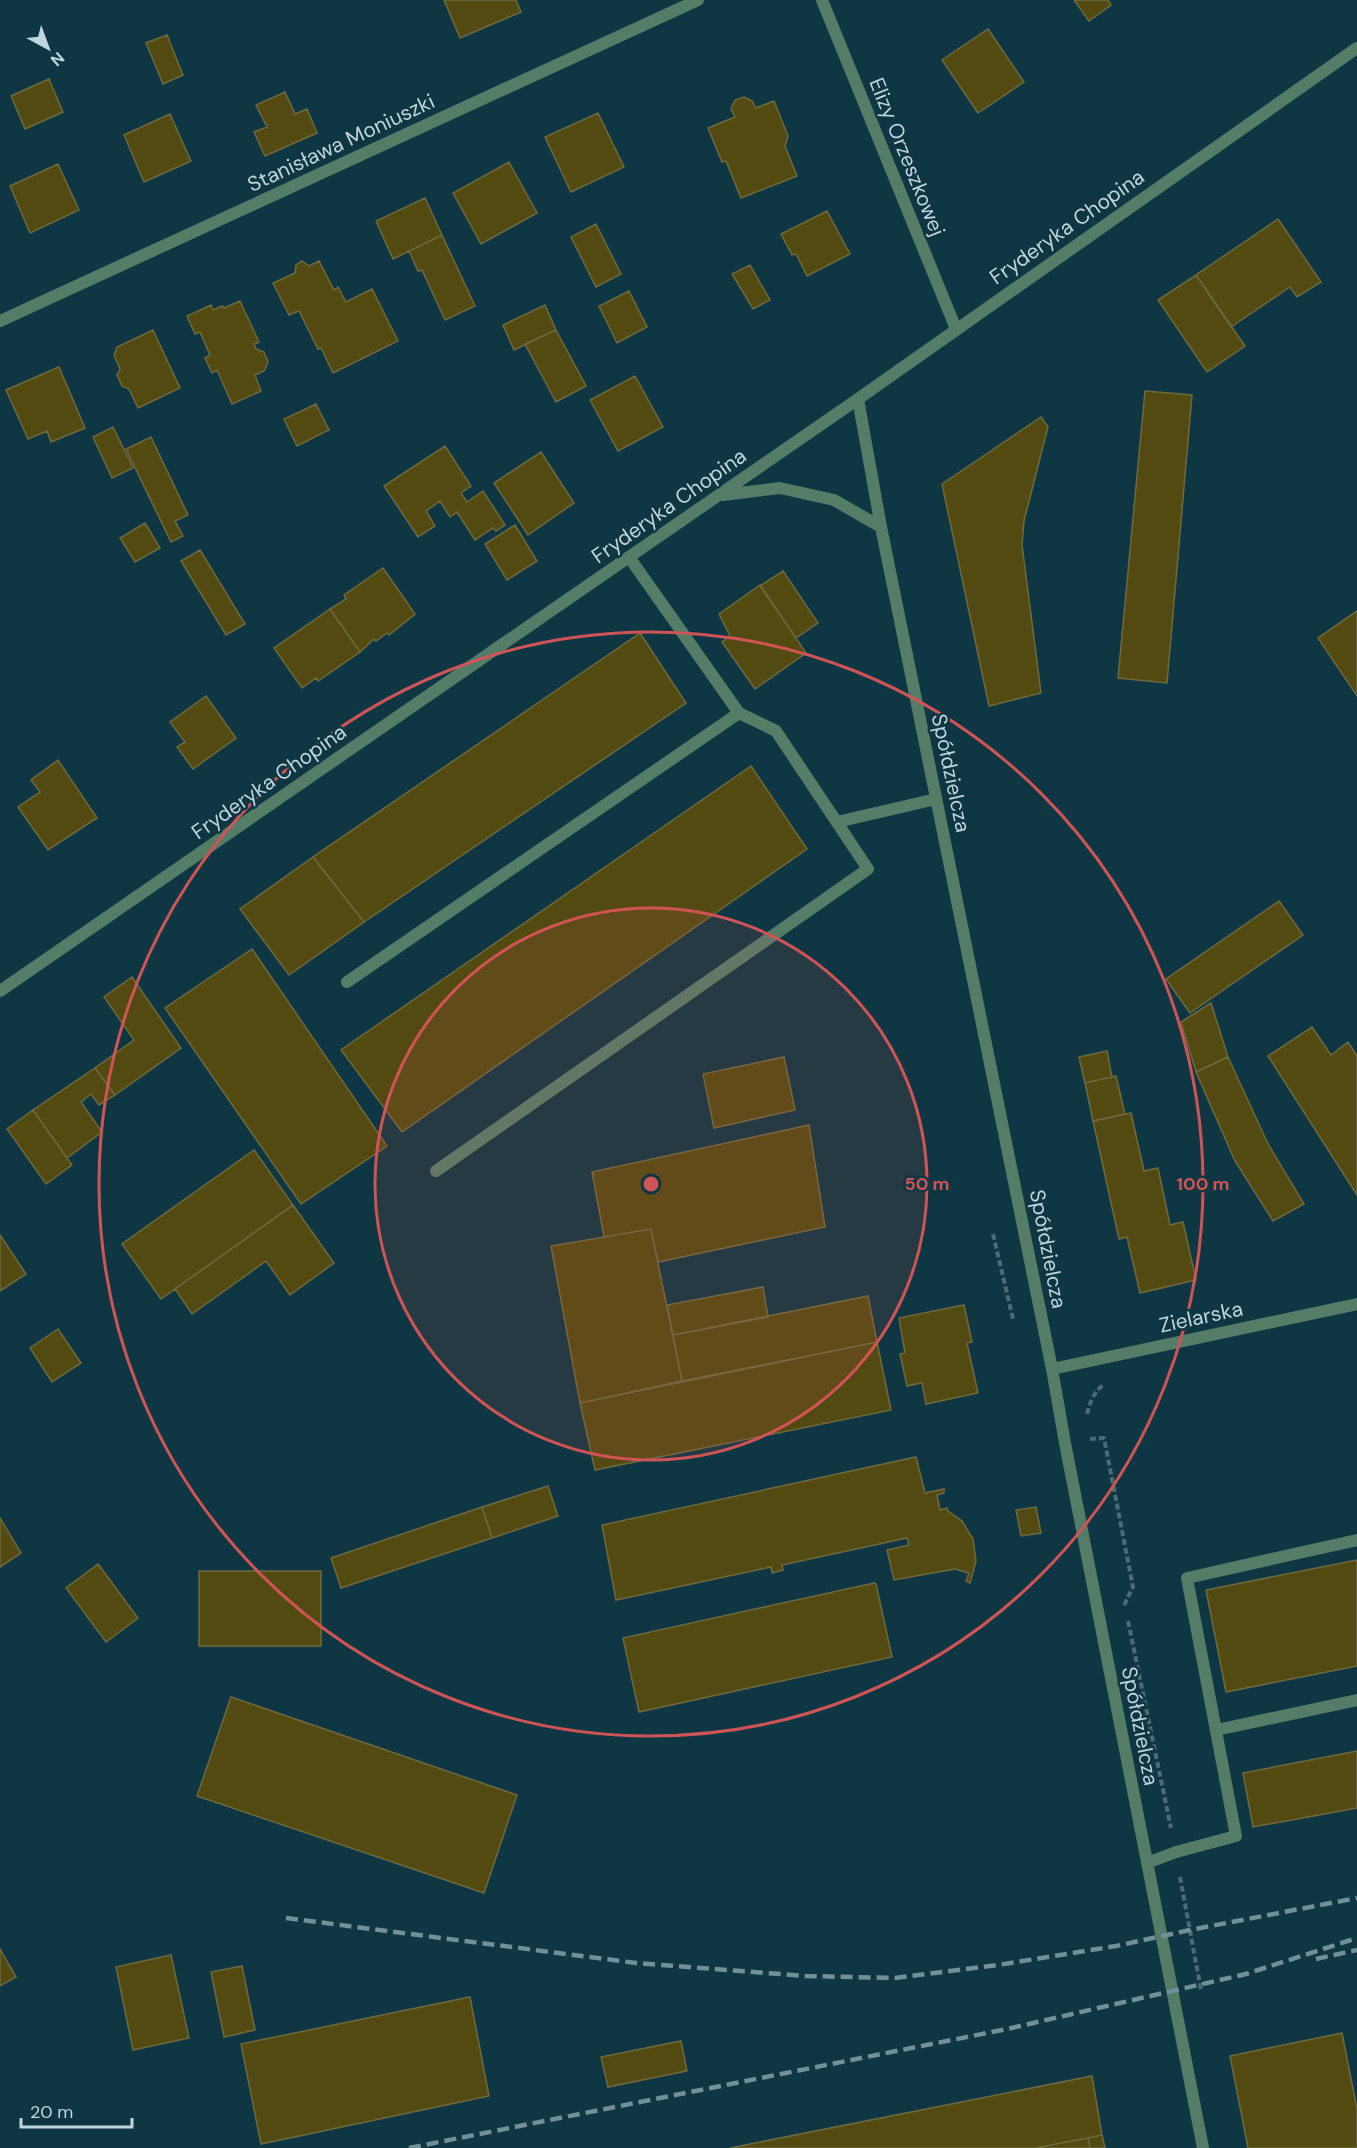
<svg xmlns="http://www.w3.org/2000/svg" width="1357" height="2148" font-family="'DM Sans',sans-serif">
<rect width="100%" height="100%" fill="#0f3743"/>
<path fill="#524a11" stroke="#6e693f" stroke-width="1.5" d="M444 0H516L521 12 460 38Z
M1074 0H1108L1111 5 1089 21Z
M988 29 1024 82 978 113 942 60Z
M167 35 183 75 163 84 146 43Z
M49 79 63 112 25 129 11 96Z
M285 92 295 114 307 109 317 133 265 156 254 132 267 127 256 105Z
M744 97 752 101 756 108 774 101 788 136 785 146 797 176 741 198 726 161 722 162 708 128 735 117 731 109 735 100Z
M598 113 624 167 571 192 545 137Z
M170 114 191 161 144 182 124 135Z
M509 162 537 213 481 244 453 193Z
M58 164 79 210 30 233 10 186Z
M425 198 442 235 393 259 376 221Z
M827 211 850 254 807 276 796 254 792 255 781 234Z
M1278 219 1321 282 1297 297 1290 287 1231 327 1196 275Z
M596 224 621 274 596 287 571 237Z
M442 235 475 306 445 320 422 270 418 271 409 251Z
M302 261 309 266 319 261 334 290 338 287 346 302 372 289 398 341 333 373 321 348 318 349 299 311 289 315 273 283 295 273 296 265Z
M750 265 770 300 753 309 732 274Z
M1196 275 1245 346 1207 372 1158 300Z
M629 291 647 327 617 343 599 306Z
M240 301 259 342 254 344 256 349 264 352 268 362 264 371 255 375 261 391 232 404 217 370 212 373 205 358 210 355 200 332 195 334 187 316 211 305 213 310 222 306 224 308Z
M545 305 556 330 514 350 503 325Z
M153 330 180 388 138 408 129 389 122 386 117 375 120 369 114 355 117 347Z
M556 330 586 386 556 402 525 344Z
M59 367 85 428 51 442 47 431 28 439 6 390Z
M635 376 663 427 618 451 590 400Z
M1145 391 1192 395 1167 683 1118 678Z
M316 404 329 430 297 446 284 419Z
M1041 417 1048 427 1024 521 1022 545 1041 693 989 706 942 484Z
M113 427 133 468 112 478 93 437Z
M151 437 188 515 175 521 183 536 171 542 126 449Z
M445 446 471 486 461 493 467 502 483 491 505 525 496 531 493 528 475 540 457 512 450 517 440 501 426 511 435 526 418 537 384 486Z
M541 452 574 503 528 535 494 483Z
M145 523 160 548 135 562 120 538Z
M515 525 537 561 507 580 485 544Z
M200 550 245 624 226 635 181 561Z
M383 568 415 614 389 635 387 633 376 641 374 639 360 652 330 609 346 599 344 595Z
M783 571 818 623 796 638 760 586Z
M760 585 806 653 755 689 722 642 730 636 719 614Z
M330 609 360 652 318 681 316 678 302 688 274 648Z
M1357 611V696L1318 638Z
M640 633 686 703 364 922 313 857Z
M206 696 236 738 193 769 177 747 185 742 170 722Z
M58 760 97 818 48 850 18 807 40 792 31 780Z
M751 766 807 849 402 1132 341 1050Z
M313 857 364 922 289 975 240 909Z
M1279 901 1303 935 1190 1013 1166 979Z
M252 949 387 1146 301 1204 165 1008Z
M132 977 181 1048 115 1095 95 1068 134 1040 104 997Z
M1211 1003 1228 1057 1196 1072 1181 1022Z
M1312 1027 1331 1055 1348 1042 1357 1056V1195L1268 1056Z
M1107 1051 1112 1077 1085 1083 1079 1057Z
M784 1057 795 1110 714 1128 703 1074Z
M1228 1057 1268 1144 1304 1204 1273 1221 1235 1161 1196 1072Z
M95 1068 115 1095 99 1105 91 1094 81 1102 102 1132 67 1158 33 1110Z
M1116 1076 1125 1114 1093 1121 1085 1083Z
M33 1110 72 1165 46 1184 7 1129Z
M1131 1113 1144 1171 1158 1168 1170 1225 1183 1222 1196 1280 1140 1293 1127 1237 1119 1239 1093 1121Z
M809 1125 825 1227 658 1262 651 1229 604 1237 592 1172Z
M254 1150 293 1205 161 1299 122 1244Z
M293 1205 334 1263 290 1295 266 1261 192 1314 175 1289Z
M651 1229 682 1381 580 1403 551 1246Z
M0 1235 26 1274 0 1291Z
M763 1287 768 1317 673 1335 667 1305Z
M868 1296 877 1342 682 1381 673 1335Z
M964 1305 972 1342 967 1343 978 1393 926 1404 922 1383 907 1386 900 1354 905 1353 899 1318Z
M58 1329 81 1363 52 1382 30 1348Z
M877 1342 891 1410 595 1470 580 1403Z
M916 1457 925 1493 944 1489V1493L937 1495 940 1510 947 1508 948 1511 962 1521 973 1539 976 1561 970 1583 966 1581 969 1573 955 1569 894 1580 887 1550 909 1545 907 1538 782 1565 783 1570 772 1573 771 1567 616 1600 602 1525Z
M548 1486 558 1516 492 1538 482 1507Z
M482 1507 492 1538 341 1588 331 1558Z
M1036 1507 1041 1533 1021 1536 1016 1510Z
M0 1518 21 1553 0 1567Z
M1357 1560V1666L1226 1692 1206 1590Z
M98 1564 138 1618 106 1642 66 1588Z
M199 1571H321V1646H199Z
M874 1583 876 1584 892 1657 639 1712 623 1638Z
M231 1697 517 1795 484 1893 197 1796Z
M1357 1751V1808L1253 1827 1243 1773Z
M0 1949 16 1977 0 1986Z
M171 1955 189 2038 133 2050 116 1967Z
M242 1966 255 2030 224 2037 211 1972Z
M470 1997 489 2096 261 2144 241 2044Z
M1342 2033 1357 2109V2148H1248L1230 2056Z
M681 2041 687 2071 608 2087 601 2057Z
M1092 2076 1102 2135 1088 2138 1035 2148H730Z
M1102 2135 1105 2148H1090L1088 2138Z
M1088 2138 1090 2148H1035Z"/>
<g fill="none" stroke-linecap="round" stroke-linejoin="round">
<path stroke="#496c77" stroke-width="4" stroke-dasharray="6 3" stroke-linecap="butt" d="M993 1234 1013 1319
M1087 1414C1090 1403 1093 1393 1103 1385
M1090 1439 1104 1438 1133 1587 1125 1603 1126 1608
M1128 1621 1171 1828
M1180 1877 1201 1990"/>
<path stroke="#547d68" stroke-width="12" d="M837 822 936 799
M347 982 739 713 629 557
M436 1171 868 869 776 731 739 713
M1216 1730 1357 1700
M1147 1863 1176 1852 1236 1836 1187 1578 1357 1540"/>
<path stroke="#547d68" stroke-width="12" d="M822 0 956 329
M0 321 698 0
M858 399 881 527 1052 1369 1065 1443 1203 2148
M723 495 780 488 834 500 881 527
M0 991 858 399 1357 48
M1052 1369 1357 1304"/>
<path stroke="#70909a" stroke-width="4.5" stroke-dasharray="12 6" stroke-linecap="butt" d="M286 1918 636 1963 806 1976 895 1978 998 1965 1116 1946 1190 1930 1357 1898
M1316 1959 1357 1950
M409 2148 1007 2029 1246 1974 1357 1938"/>
</g>
<circle cx="651" cy="1184" r="276" fill="#d05456" fill-opacity=".12"/>
<g fill="none" stroke="#d05456" stroke-width="3">
<circle cx="651" cy="1184" r="276"/>
<circle cx="651" cy="1184" r="552"/>
</g>
<g text-anchor="middle" dominant-baseline="central" stroke-width="5" stroke-linejoin="round" paint-order="stroke">
<g font-size="21" fill="#bdd6e0" stroke="#0f3743">
<text transform="translate(341 143) rotate(-25)">Stanisława Moniuszki</text>
<text transform="translate(907 157) rotate(68)">Elizy Orzeszkowej</text>
<text transform="translate(1067 227) rotate(-35)">Fryderyka Chopina</text>
<text transform="translate(669 506) rotate(-35)">Fryderyka Chopina</text>
<text transform="translate(951 773) rotate(78)">Spółdzielcza</text>
<text transform="translate(269 782) rotate(-35)">Fryderyka Chopina</text>
<text transform="translate(1048 1249) rotate(79)">Spółdzielcza</text>
<text transform="translate(1201 1317) rotate(-12)">Zielarska</text>
<text transform="translate(1140 1726) rotate(79)">Spółdzielcza</text>
</g>
</g>
<circle cx="651" cy="1184" r="9" fill="#d05456" stroke="#0f3743" stroke-width="3"/>
<g font-size="18" text-anchor="middle" font-weight="bold" fill="#d05456" stroke="#0f3743" stroke-width="5" stroke-linejoin="round" paint-order="stroke">
<text x="927" y="1190">50 m</text>
<text x="1203" y="1190">100 m</text>
</g>
<g transform="translate(48 48) rotate(139)" stroke="#0f3743" stroke-width="4.5" paint-order="stroke">
<path d="M0-4.5L10 22L0 15L-10 22Z" fill="#bdd6e0"/>
<text y="-9" font-size="16" font-weight="bold" text-anchor="middle" fill="#bdd6e0">N</text>
</g>
<path d="M21 2118v9h111v-9" fill="none" stroke="#bdd6e0" stroke-width="3"/>
<text x="30" y="2118" font-size="18" fill="#bdd6e0" stroke="#0f3743" stroke-width="4.5" paint-order="stroke">20 m</text>
</svg>
